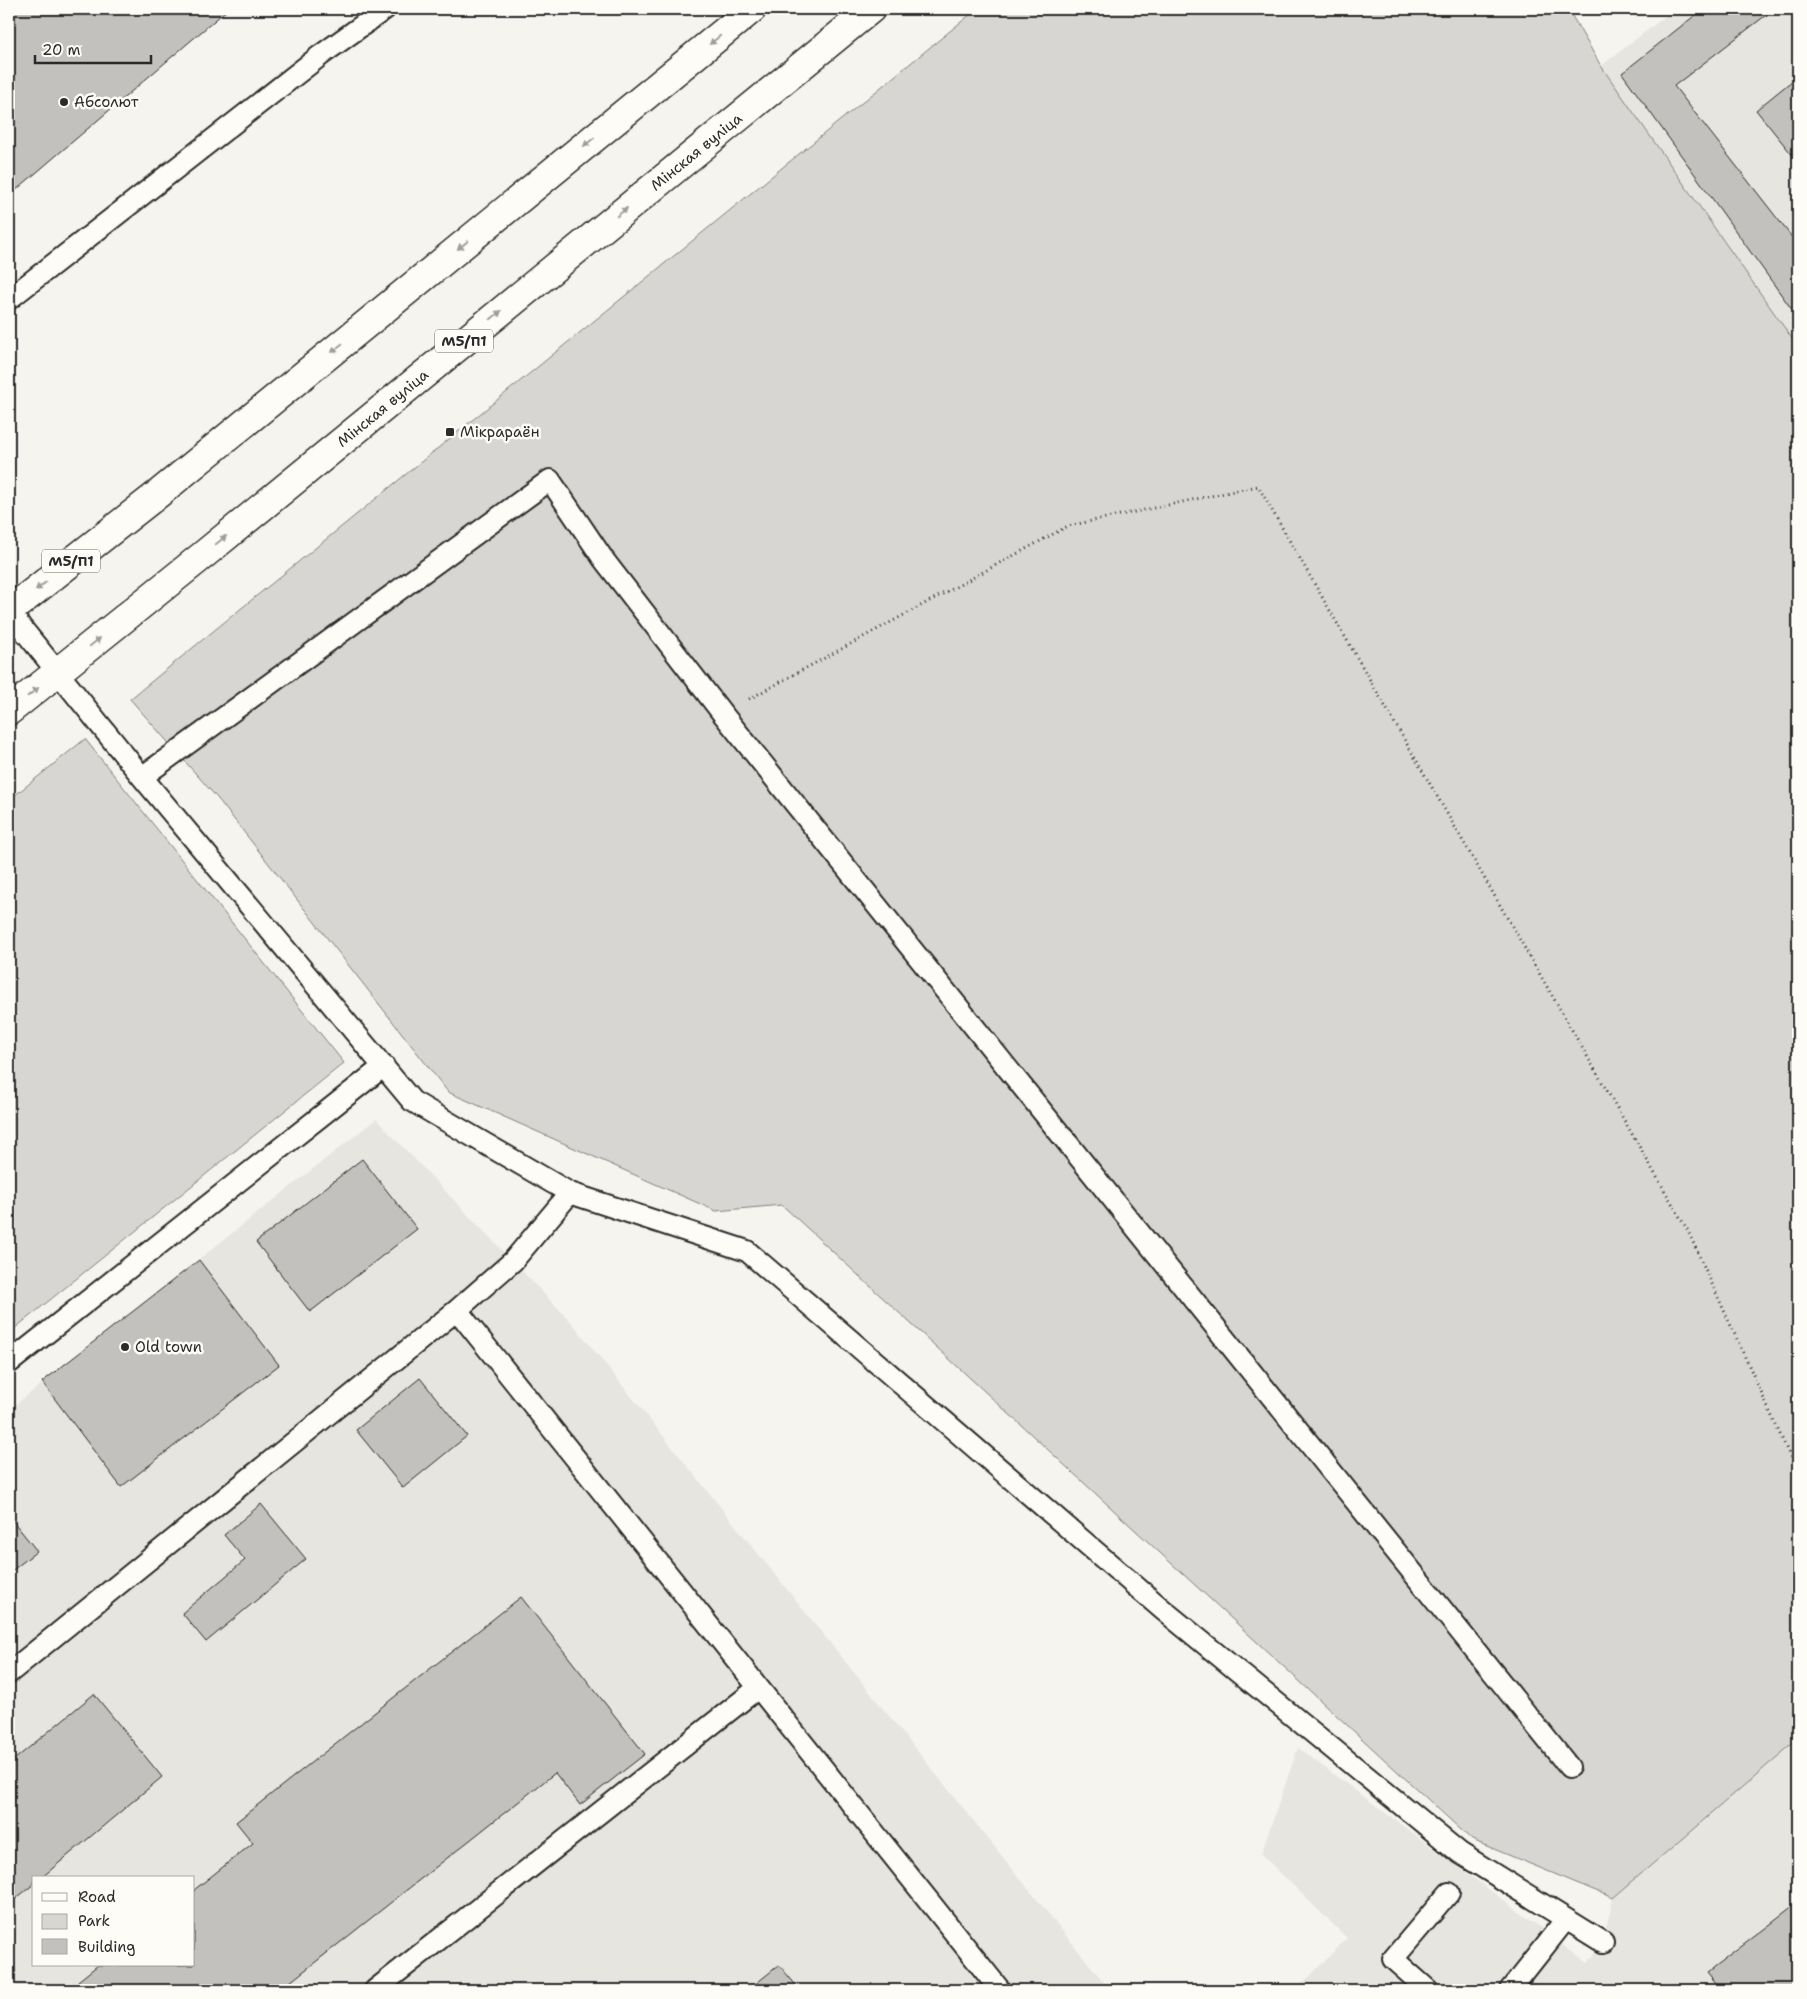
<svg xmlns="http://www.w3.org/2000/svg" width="1807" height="1999" font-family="'Shantell Sans',sans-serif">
<rect width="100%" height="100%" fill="#f5f4ef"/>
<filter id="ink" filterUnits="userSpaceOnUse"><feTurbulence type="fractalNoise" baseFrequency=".02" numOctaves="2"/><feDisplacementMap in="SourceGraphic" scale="10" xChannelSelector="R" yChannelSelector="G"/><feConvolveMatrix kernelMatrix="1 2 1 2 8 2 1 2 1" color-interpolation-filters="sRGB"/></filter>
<g filter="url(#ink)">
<path fill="#e6e5e0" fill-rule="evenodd" d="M1675 9H1798V347L1601 66Z
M376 1119 572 1323 1110 1990H9V1410ZM34 1878H194V1965H34Z
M1798 1739V1990H1293L1307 1979 1347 1938 1261 1854 1298 1748 1588 1963 1603 1942 1613 1898Z"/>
<path fill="#d7d6d2" stroke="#81807e" d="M977 9H1568L1601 66 1798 347V1739L1613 1898 1472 1840 782 1205 716 1211 448 1092 218 799 130 699Z
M85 739 344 1063 9 1333V800Z"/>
<path fill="#c2c1be" stroke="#2b2b2b" d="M9 9H228L9 196Z
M1703 9H1774L1674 86 1798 245V318L1622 73Z
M1798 76V162L1756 110Z
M362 1159 417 1229 310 1312 256 1242Z
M199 1260 279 1365 121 1487 42 1382Z
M420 1378 467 1436 403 1488 356 1430Z
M261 1504 306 1559 206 1642 182 1613 245 1560 224 1535Z
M9 1516 37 1551 9 1573Z
M521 1597 645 1754 580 1805 555 1773 280 1990H85L78 1981 98 1965H194V1890L253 1843 236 1822Z
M94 1694 162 1777 41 1878H34V1884L9 1904V1764Z
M1798 1903V1956L1793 1960 1798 1967V1990H1721L1707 1973Z
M779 1965 800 1990H748Z"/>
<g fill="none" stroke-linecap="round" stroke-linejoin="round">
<defs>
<path id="service" d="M9 299 321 55 385 9
M9 612 142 777 412 1101 570 1193 747 1251 1162 1609 1460 1853 1603 1942
M142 777 550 480 604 560 722 713 1569 1767
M457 1310 1000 1990
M9 1363 384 1066
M9 1673 457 1310 513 1261 570 1193
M375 1990 758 1688
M1428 1990 1393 1959 1449 1893
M1510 1990 1566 1919"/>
<g id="primary">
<path d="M9 611 158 494 752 9"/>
<path id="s1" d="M9 711 202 556 871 9"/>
</g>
</defs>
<use href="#service" stroke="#2b2b2b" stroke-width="24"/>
<use href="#primary" stroke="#2b2b2b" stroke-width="31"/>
<path stroke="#2b2b2b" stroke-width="3" stroke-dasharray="1 4" stroke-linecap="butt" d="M749 699 1068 526 1258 486 1688 1231 1798 1474"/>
<use href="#service" stroke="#fdfcf7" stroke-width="20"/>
<use href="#primary" stroke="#fdfcf7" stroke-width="28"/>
</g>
<defs><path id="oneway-solid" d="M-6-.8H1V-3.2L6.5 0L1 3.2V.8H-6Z" transform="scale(1.25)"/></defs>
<g fill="#9e9e9b">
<use href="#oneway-solid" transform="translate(715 40) rotate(141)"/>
<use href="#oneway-solid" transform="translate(589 142) rotate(141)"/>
<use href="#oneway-solid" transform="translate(622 212) rotate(-39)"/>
<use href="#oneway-solid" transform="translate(463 245) rotate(141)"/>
<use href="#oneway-solid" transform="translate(496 315) rotate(-39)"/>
<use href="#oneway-solid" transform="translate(337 348) rotate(141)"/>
<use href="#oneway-solid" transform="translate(221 540) rotate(-39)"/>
<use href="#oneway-solid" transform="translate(41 586) rotate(142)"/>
<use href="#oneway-solid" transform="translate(95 642) rotate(-39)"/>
<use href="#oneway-solid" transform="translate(33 692) rotate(-38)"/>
</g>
</g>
<g fill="#2b2b2b" stroke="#fdfcf7" stroke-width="2">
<circle cx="64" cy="102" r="5"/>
<rect x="445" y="427" width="10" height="10" rx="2.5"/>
<circle cx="125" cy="1347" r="5"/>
</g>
<g text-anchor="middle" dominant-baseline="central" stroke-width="5" stroke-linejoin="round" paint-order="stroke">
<g fill="#fdfcf7" stroke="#6a6a68" stroke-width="1">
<rect x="435" y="329.5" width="58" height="23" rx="4"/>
<rect x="42" y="549.5" width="58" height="23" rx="4"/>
</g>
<g font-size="14" font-weight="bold" fill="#2b2b2b">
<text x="464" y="341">М5/П1</text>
<text x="71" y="561">М5/П1</text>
</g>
<g font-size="15" fill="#2b2b2b" stroke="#fdfcf7" text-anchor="start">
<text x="74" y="102">Абсолют</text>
<text x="460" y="432">Мікрараён</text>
<text x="135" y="1347">Old town</text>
</g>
<g font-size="15" fill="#2b2b2b" stroke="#fdfcf7">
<text stroke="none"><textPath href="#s1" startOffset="886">Мінская вуліца</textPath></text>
<text stroke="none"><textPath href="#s1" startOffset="481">Мінская вуліца</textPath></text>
</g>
</g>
<rect width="1807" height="1999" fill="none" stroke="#fdfcf7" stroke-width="30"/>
<rect x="15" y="15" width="1777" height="1969" fill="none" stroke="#2b2b2b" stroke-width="2" filter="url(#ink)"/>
<rect x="32" y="1876" width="162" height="90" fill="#fdfcf7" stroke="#a9a8a5"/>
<rect x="42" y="1893" width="25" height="8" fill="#fdfcf7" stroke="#a9a8a5"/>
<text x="78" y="1902" font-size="15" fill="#2b2b2b">Road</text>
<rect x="42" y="1914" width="25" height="15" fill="#d7d6d2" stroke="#a9a8a5"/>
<text x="78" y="1926" font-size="15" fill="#2b2b2b">Park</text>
<rect x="42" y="1939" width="25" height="15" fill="#c2c1be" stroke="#a9a8a5"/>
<text x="78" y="1952" font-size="15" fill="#2b2b2b">Building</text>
<path d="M35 55v8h116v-8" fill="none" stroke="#2b2b2b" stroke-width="2.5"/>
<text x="42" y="55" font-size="15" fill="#2b2b2b" stroke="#fdfcf7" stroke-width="4" paint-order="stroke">20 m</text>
</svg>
